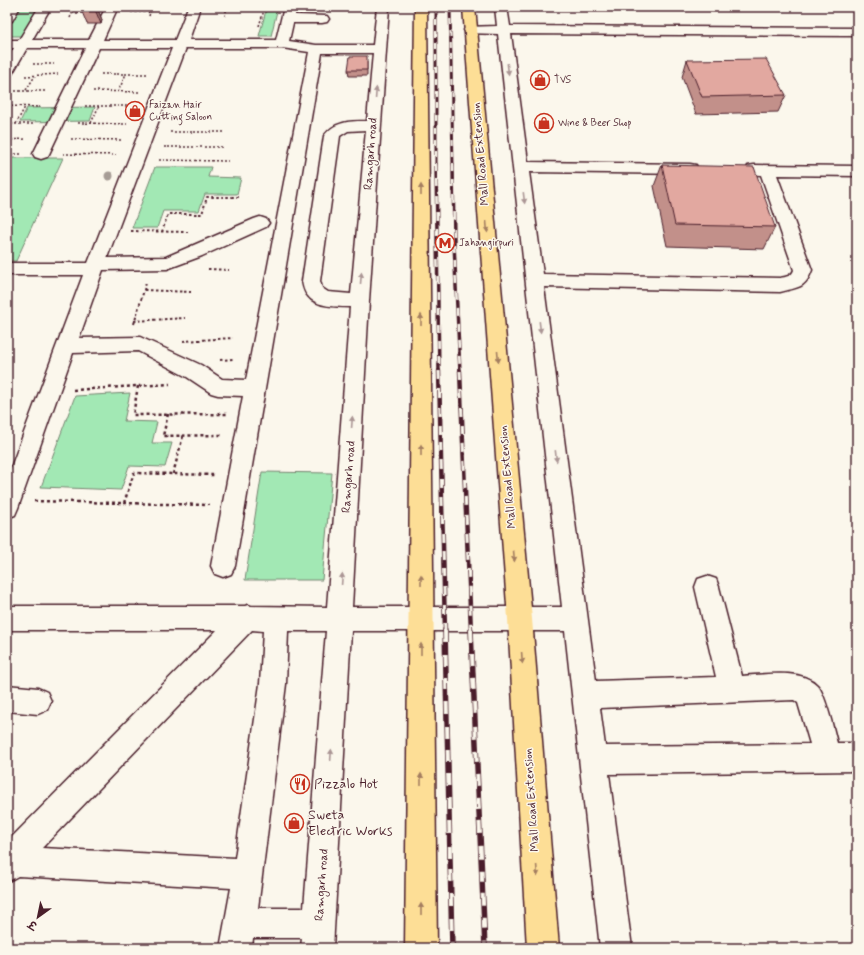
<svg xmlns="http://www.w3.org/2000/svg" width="864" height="955" font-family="Mynerve,'Playpen Sans Deva',sans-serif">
<rect width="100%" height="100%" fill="#fbf7ec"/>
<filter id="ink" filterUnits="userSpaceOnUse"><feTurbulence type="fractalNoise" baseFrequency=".025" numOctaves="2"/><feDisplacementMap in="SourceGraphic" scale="8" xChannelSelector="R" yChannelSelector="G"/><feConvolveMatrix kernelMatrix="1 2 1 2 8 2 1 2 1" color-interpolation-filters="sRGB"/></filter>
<g filter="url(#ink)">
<path fill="#a2e8b4" stroke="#768470" d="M19 7H40L22 36H7V26Z
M267 7H278L271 36H259Z
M95 107 90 121 20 122 27 108Z
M7 158H63L16 261H7Z
M155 167H211L208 177 241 178 237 194H205L199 211H163L157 228H132Z
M130 393 124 421 157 422 152 443H172L165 467 129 466 121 490 41 487 75 396Z
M262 472 332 473 322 580H245Z"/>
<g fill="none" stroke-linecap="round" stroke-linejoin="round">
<defs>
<path id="minor" d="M8 7H20L12 21 7 22Z
M39 7H51L32 40H89L106 7H118L103 40H175L188 7H200L189 40H276L284 7H296L295 15 327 16 329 19 327 22 322 23H293L289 41 316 45H373L377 7H389L369 301 352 607H562L498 34 466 33 464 30 466 27 497 26 495 7H507L510 26 857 28V36L511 34 528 162 690 164 696 165 698 169 696 173 690 174 529 172 543 274 780 278C786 277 792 276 794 270L761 175 748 174 746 170 748 166 754 165 857 166V176L777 175 812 270C805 289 798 287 780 292L544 287 596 681 716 677 695 587 698 579 707 576 716 579 719 587 742 676C763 675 801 668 817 685 825 692 834 731 837 743H857V771L609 774 632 948H600L565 631H351L333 948H301L302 938H253L252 948H220L231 888 18 876 7 882V842L217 630H7V606H245L248 605 251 606 327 607 350 307C338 307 316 307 308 296 304 292 303 286 302 281L324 136C335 121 350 121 367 121L373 53H322L235 566 231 574 223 577 215 574 211 566 243 396 218 395 211 393 187 377 138 351 73 353 18 508 15 515 7 518V478L83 275H7V263H88L172 48H99L49 154 47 157 41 159 35 157 33 154 85 48H27L12 74 7 75V59L14 48H7V40H19ZM186 48H282L309 52 246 380 222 379 201 365 140 337 79 338 103 270 167 269 202 256 266 227 269 223 266 219 260 217 254 219 166 257 107 258ZM366 130 351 294 328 292 322 288 320 281 340 136 348 131ZM252 630 263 631 260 684 235 858 42 848ZM288 631H326L304 908H258L286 684ZM794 700 798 703 810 744 605 746 600 708Z
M7 685 38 688 47 692 51 701 47 710 38 714 7 711Z"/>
<path id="major" d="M415 7H427L437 948H405Z
M463 7H475L532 619 559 948H527L508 619Z"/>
</defs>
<use href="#minor" stroke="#4a1f2b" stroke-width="3"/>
<use href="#major" stroke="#4a1f2b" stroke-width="3"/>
<path stroke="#4a1f2b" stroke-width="1.5" stroke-dasharray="2 2" stroke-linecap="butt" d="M131 12H150
M72 13H84
M149 16 152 7
M225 16 227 7
M70 18 75 7
M259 26 265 7
M33 64H54
M101 74H148
M25 76 58 74
M26 90 35 76
M7 91H48
M93 91 140 92
M118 92 126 74
M7 106 40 107
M85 106H134
M78 123 127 124
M91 123 99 106
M7 124H33
M16 124 25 107
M170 132H224
M71 139 122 140
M7 140 26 139
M164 147H222
M7 154H22
M63 154 116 155
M159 160 228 161"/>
<path stroke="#4a1f2b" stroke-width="2" stroke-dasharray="2.5 2.5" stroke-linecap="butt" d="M131 231 188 232
M162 232 168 214H202L207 197H241
M208 269 229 270
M144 290 191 292
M134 321 185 318
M134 324 146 283
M183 341 233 338
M220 360 234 359"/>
<path stroke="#4a1f2b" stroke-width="2.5" stroke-dasharray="3 3" stroke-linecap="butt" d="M138 386 133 415 227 414
M73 390 170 384
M168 414 163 436 222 435
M173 474 183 436
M34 501 209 505
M124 503 134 473 214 475"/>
<use href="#minor" fill="#fbf7ec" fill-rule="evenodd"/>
<use href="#major" fill="#fdde96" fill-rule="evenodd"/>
<defs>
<path id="rail-far3" d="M436 7V165
M450 7 453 165"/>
<path id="rail-far2" d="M436 164 439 372
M453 164 454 243 460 372"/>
<path id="rail-far1" d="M439 371 445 631
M460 371 471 631"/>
<path id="rail" d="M445 630 452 948
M471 630 485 948"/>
</defs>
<use href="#rail-far3" stroke="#4a1f2b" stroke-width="3"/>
<use href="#rail-far2" stroke="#4a1f2b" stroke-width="3.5"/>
<use href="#rail-far1" stroke="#4a1f2b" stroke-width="4.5"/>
<use href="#rail" stroke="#4a1f2b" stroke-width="5.5"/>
<use href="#rail-far3" stroke="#fbf7ec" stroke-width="2" stroke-dasharray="6" stroke-linecap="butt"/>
<use href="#rail-far2" stroke="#fbf7ec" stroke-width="2.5" stroke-dasharray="8" stroke-linecap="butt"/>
<use href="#rail-far1" stroke="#fbf7ec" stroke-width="3" stroke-dasharray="9" stroke-linecap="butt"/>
<use href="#rail" stroke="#fbf7ec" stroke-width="4" stroke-dasharray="12" stroke-linecap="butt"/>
</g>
<circle fill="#a69c95" cx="109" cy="176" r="4.5"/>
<path fill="#c2908a" stroke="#4a1f2b" d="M80 7H97L102 20 101 24H87Z
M687 60 786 95 778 112 696 114 682 77Z
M367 62V76H349L348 70Z
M662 165 775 227 764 249 667 246 654 186Z"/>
<path fill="#9e7670" stroke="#4a1f2b" d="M94 7H97L102 20 101 24Z"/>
<path fill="#e2a8a0" stroke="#4a1f2b" d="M350 56H367V70H348Z
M766 59 786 95 702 97 687 60Z
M662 165 754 167 775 227 675 225Z"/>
<defs><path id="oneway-solid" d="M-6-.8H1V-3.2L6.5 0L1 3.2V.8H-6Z"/></defs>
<g fill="#ab9695">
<use href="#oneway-solid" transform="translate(508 69) rotate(83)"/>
<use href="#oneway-solid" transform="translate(376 93) rotate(-86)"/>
<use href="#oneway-solid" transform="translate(524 198) rotate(83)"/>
<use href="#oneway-solid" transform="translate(361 278) rotate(-85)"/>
<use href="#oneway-solid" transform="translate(540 327) rotate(83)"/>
<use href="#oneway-solid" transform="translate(352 422) rotate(-86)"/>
<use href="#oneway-solid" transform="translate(556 456) rotate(83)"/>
<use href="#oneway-solid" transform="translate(342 579) rotate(-86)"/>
<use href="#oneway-solid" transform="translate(331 755) rotate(-86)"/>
</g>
<g fill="#a47e60">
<use href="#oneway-solid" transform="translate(421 190) rotate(-90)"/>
<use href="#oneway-solid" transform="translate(487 227) rotate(85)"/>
<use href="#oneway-solid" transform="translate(421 320) rotate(-90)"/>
<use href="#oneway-solid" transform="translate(498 357) rotate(85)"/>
<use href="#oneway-solid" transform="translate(421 450) rotate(-90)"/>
<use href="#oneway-solid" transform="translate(514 556) rotate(85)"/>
<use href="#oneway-solid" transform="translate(421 580) rotate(-90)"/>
<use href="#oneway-solid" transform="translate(421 649) rotate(-90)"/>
<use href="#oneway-solid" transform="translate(522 658) rotate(86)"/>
<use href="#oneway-solid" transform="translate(421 779) rotate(-90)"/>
<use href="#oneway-solid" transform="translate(537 871) rotate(86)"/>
<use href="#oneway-solid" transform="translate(421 909) rotate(-90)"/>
</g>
</g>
<defs>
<symbol id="shop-ring" viewBox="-11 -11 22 22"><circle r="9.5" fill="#fbf7ec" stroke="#c8321e" stroke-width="1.5"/><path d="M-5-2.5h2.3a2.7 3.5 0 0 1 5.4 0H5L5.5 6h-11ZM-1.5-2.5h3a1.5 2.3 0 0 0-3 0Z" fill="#c8321e"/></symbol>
<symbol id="metro-ring" viewBox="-11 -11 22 22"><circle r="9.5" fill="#fbf7ec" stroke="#c8321e" stroke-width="1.5"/><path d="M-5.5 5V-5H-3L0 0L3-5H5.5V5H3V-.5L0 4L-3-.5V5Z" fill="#c8321e"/></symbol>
<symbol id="restaurant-ring" viewBox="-11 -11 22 22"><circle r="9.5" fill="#fbf7ec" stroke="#c8321e" stroke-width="1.5"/><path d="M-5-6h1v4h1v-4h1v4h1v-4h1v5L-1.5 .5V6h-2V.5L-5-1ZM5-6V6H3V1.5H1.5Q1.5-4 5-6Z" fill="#c8321e"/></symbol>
</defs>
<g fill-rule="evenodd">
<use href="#shop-ring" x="529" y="69" width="22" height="22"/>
<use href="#shop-ring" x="124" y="100" width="22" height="22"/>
<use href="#shop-ring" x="533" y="112" width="22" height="22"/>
<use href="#metro-ring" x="434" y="232" width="22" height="22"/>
<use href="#restaurant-ring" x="289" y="773" width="22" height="22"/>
<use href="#shop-ring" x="283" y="812" width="22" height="22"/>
</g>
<g text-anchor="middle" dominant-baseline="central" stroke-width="3" stroke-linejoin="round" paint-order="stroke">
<g font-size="10" fill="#4a1f2b" stroke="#fbf7ec" text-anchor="start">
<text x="554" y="80">TVS</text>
<text x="149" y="105">Faizan Hair<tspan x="149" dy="12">Cutting Saloon</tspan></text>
<text x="558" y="123">Wine &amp; Beer Shop</text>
<text x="459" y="243">Jahangirpuri</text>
</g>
<g font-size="12" fill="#4a1f2b" stroke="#fbf7ec">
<text transform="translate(371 154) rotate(-86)">Ramgarh road</text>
<text transform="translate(481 154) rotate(-95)">Mall Road Extension</text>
<text transform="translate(349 477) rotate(-86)">Ramgarh road</text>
<text transform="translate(508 477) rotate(-95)">Mall Road Extension</text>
<text transform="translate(532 800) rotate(-94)">Mall Road Extension</text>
<text transform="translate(322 885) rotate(-86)">Ramgarh road</text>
</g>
<g font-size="14" fill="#4a1f2b" stroke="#fbf7ec" text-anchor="start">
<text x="314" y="784">Pizzalo Hot</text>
<text x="308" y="815">Sweta<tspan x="308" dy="16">Electric Works</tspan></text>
</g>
</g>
<rect width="864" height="955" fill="none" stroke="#fbf7ec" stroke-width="24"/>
<rect x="12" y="12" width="840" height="931" fill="none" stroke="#4a1f2b" stroke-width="1.5" filter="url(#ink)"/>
<g transform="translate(38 917) rotate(213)" stroke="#fbf7ec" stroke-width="3" paint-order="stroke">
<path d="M0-3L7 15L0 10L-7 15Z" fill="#4a1f2b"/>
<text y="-6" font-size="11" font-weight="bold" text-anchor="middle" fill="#4a1f2b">उ</text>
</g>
</svg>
